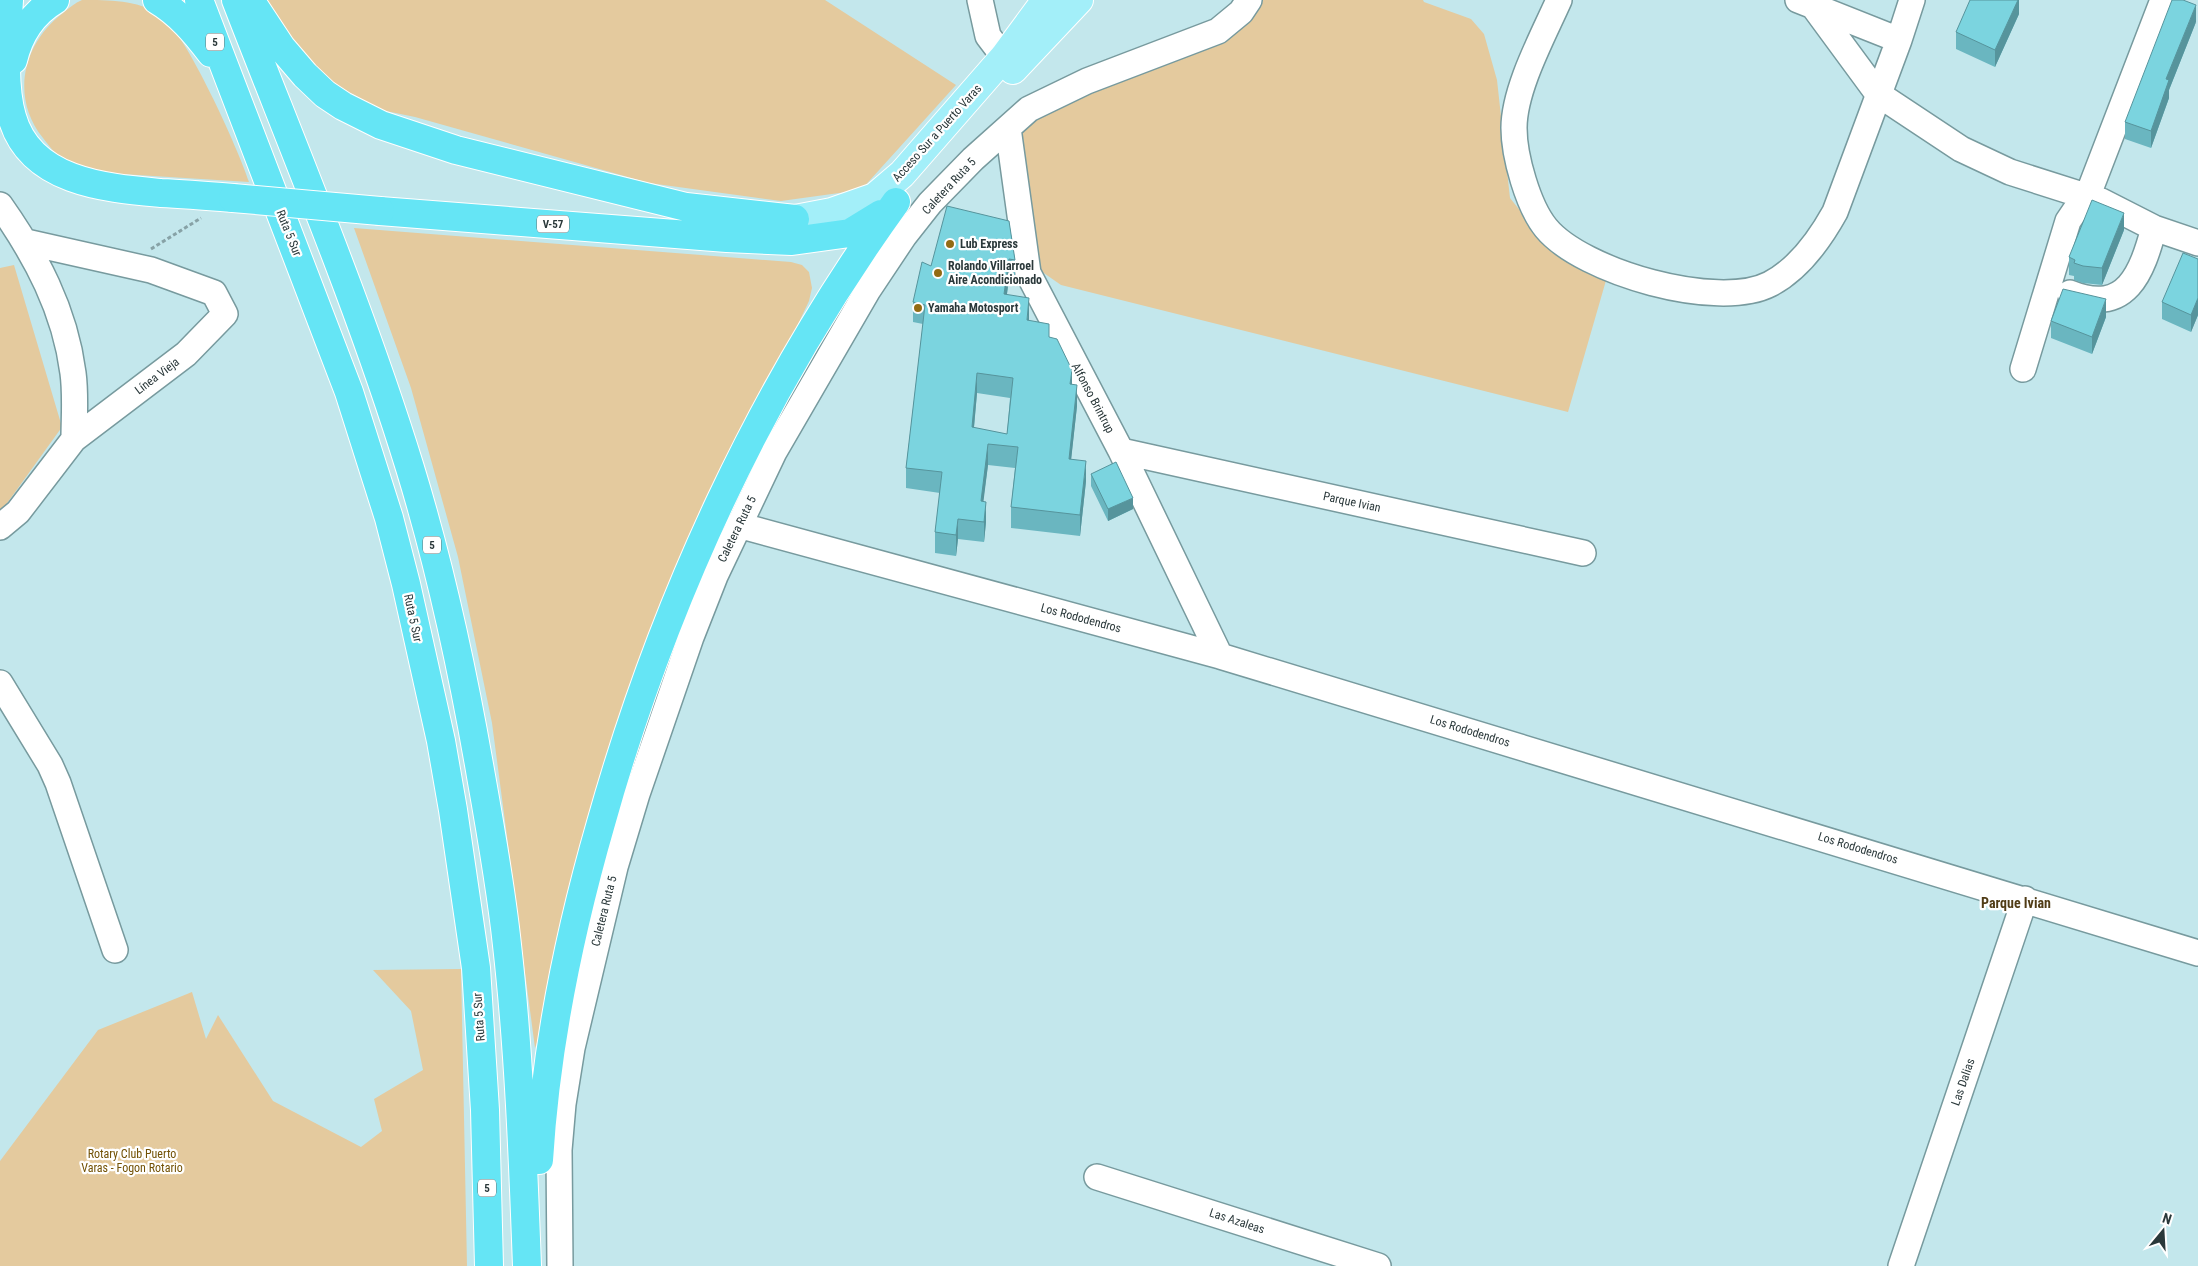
<svg xmlns="http://www.w3.org/2000/svg" width="2198" height="1266" font-family="'Roboto Condensed',sans-serif">
<rect width="100%" height="100%" fill="#c3e7ec"/>
<path fill="#e4ca9e" d="M82 0C110 0 136 0 160 14 185 31 239 150 249 182L105 173C91 170 77 167 65 160 56 155 49 146 43 138 10 97 23 43 63 13 69 8 75 3 82 0Z
M266 0H825L956 85 861 190 781 201 649 183 415 117 381 110 324 78 278 27Z
M1262 0H1423L1424 2 1471 19 1484 34 1497 80 1510 198 1555 254 1607 277 1568 412 1061 285 1038 269 1022 129 1067 98 1250 15Z
M354 228 791 262 802 265 809 272 812 288 809 301 791 339 736 437 683 553 542 1029 535 1048 492 723 458 557 411 388Z
M14 265 62 427 0 513V268Z
M461 969 467 1266H0V1161L98 1030 192 992 206 1039 218 1015 273 1101 361 1147 382 1131 374 1099 423 1070 411 1011 373 970Z"/>
<g fill="none" stroke-linecap="round" stroke-linejoin="round">
<defs>
<path id="minor" d="M980 0 988 36 1004 57
M1559 0C1543 36 1514 89 1514 128 1514 156 1528 206 1546 228 1582 272 1718 311 1770 284 1799 269 1820 239 1835 212L1899 40 1912 0
M1798 0 1899 40
M1814 7 1878 94 1961 149 2010 172 2101 201 2154 228 2198 243
M1008 128 1028 273 1121 451 1220 656
M0 205C36 256 65 310 73 373 76 395 74 418 74 439
M2070 293C2127 316 2142 272 2154 228
M2023 369 2068 221 2091 187 2163 0
M1121 451 1583 553
M738 525 1220 656 2198 953
M0 527 18 512 74 439 186 354 225 314 214 293 151 270 26 242
M0 683 50 765 58 783 115 950
M1097 1177 1378 1266
M560 1266 559 1150 563 1104 572 1048 615 867 637 794 691 637 715 576 774 452 868 290 904 236 930 203 973 159 1029 109 1087 81 1218 31 1241 12 1249 0
M1901 1266 2025 899"/>
<path id="major" d="M1013 70 1079 0
M795 219 832 212 875 197 902 174 1004 57 1046 0"/>
<path id="highway" d="M9 0C7 36 2 83 12 117 30 182 105 188 161 193 185 194 209 196 233 198
M157 0C179 13 195 32 211 53
M199 0 349 392 389 518 406 584 441 741 453 810 476 968 485 1110 489 1266
M236 0C296 155 361 309 410 468 441 569 463 672 481 776 491 832 501 888 507 945 519 1051 523 1159 527 1266
M250 0 281 47 305 75 325 94 343 106 381 125 456 150 686 207 795 219
M13 60C19 35 33 13 55 0
M380 211 727 238 792 241 850 233 881 214
M539 1160C546 1045 569 934 601 823 663 602 761 389 896 202"/>
</defs>
<use href="#minor" stroke="#779a9e" stroke-width="28"/>
<use href="#major" stroke="#fff" stroke-width="30"/>
<use href="#highway" stroke="#fff" stroke-width="30"/>
<path stroke="#87a2a6" stroke-width="3" stroke-dasharray="4 2.5" stroke-linecap="butt" d="M151 249 201 218"/>
<use href="#minor" stroke="#fff" stroke-width="25"/>
<use href="#major" stroke="#a3eff9" stroke-width="28"/>
<use href="#highway" stroke="#65e5f5" stroke-width="28"/>
<defs>
<path id="highway-bridge" d="M233 198 380 211"/>
</defs>
<use href="#highway-bridge" stroke="#fff" stroke-width="30" stroke-linecap="butt"/>
<use href="#highway-bridge" stroke="#65e5f5" stroke-width="28"/>
</g>
<path fill="#6ab6c0" fill-rule="evenodd" d="M2019 0V14L1995 67 1956 49V32Z
M2196 22 2169 90V98L2151 148 2125 139V122Z
M1009 221 1015 260V281L1009 279 1007 294 1029 320 1049 337 1072 384 1077 406 1071 459 1086 481 1080 536 1011 528V507L1015 468 988 465 983 501 986 522 984 542 958 539 956 556 935 553V532L940 493 906 488V468L923 324 913 322V302L931 266ZM977 393 1010 398 1007 434 974 428Z
M2124 230 2102 285 2083 283 2074 280V276L2069 275V257Z
M2198 259V315L2191 332 2162 319V302Z
M2106 317 2092 354 2051 338V321Z
M1091 474 1133 509 1108 521 1091 486Z"/>
<path fill="#56949c" d="M2018 0H2019V14L1995 67V50Z
M2196 5V22L2169 90V98L2151 148V131L2166 79Z
M2124 213V230L2102 285V268Z
M1009 259V279L1004 314V294Z
M1029 298V319L1027 341V320Z
M2198 298V315L2191 332V315Z
M2106 299V317L2092 354V337Z
M1072 370V390L1070 384Z
M977 373V393L972 448V427Z
M1077 385V406L1069 479V459Z
M988 444V465L981 521V501Z
M1086 461V481L1080 536V515Z
M1133 498V509L1108 521V509Z
M986 502V522L984 542V522Z
M958 519V539L956 556V535Z"/>
<path fill="#7bd4df" stroke="#56949c" fill-rule="evenodd" d="M1970 0H2018L1995 50 1956 32Z
M2172 0H2183L2196 5 2166 79 2169 80 2151 131 2125 122Z
M2092 200 2124 213 2102 268 2083 266 2074 263 2075 260 2069 257Z
M947 206 1009 221 1015 260 1009 259 1004 294 1029 298 1027 320 1049 324V337L1057 339 1072 370 1070 384 1077 385 1069 459 1086 461 1080 515 1011 507 1018 447 988 444 981 501 986 502 984 522 958 519 956 535 935 532 942 472 906 468 925 305 913 302 922 262 931 266ZM977 373 1013 378 1007 434 972 427Z
M2183 253 2198 259V298L2191 315 2162 302Z
M2063 289 2106 299 2092 337 2051 321Z
M1116 462 1133 498 1108 509 1091 474Z"/>
<g fill="#936b14" stroke="#fff" stroke-width="2">
<circle cx="950" cy="244" r="5"/>
<circle cx="938" cy="273" r="5"/>
<circle cx="918" cy="308" r="5"/>
</g>
<g text-anchor="middle" dominant-baseline="central" stroke-width="4.5" stroke-linejoin="round" paint-order="stroke">
<g fill="#fff" stroke="#6a7475" stroke-width="1">
<rect x="206" y="33.5" width="18" height="17" rx="4"/>
<rect x="537" y="215.5" width="32" height="17" rx="4"/>
<rect x="423" y="536.5" width="18" height="17" rx="4"/>
<rect x="478" y="1179.5" width="18" height="17" rx="4"/>
</g>
<g font-size="11" font-weight="bold" fill="#2a383a">
<text x="215" y="42">5</text>
<text x="553" y="224">V-57</text>
<text x="432" y="545">5</text>
<text x="487" y="1188">5</text>
</g>
<g font-size="12" fill="#2a383a" stroke="#fff">
<text transform="translate(937 133) rotate(-48)">Acceso Sur a Puerto Varas</text>
<text transform="translate(949 186) rotate(-47)">Caletera Ruta 5</text>
<text transform="translate(289 233) rotate(68)">Ruta 5 Sur</text>
<text transform="translate(157 376) rotate(-37)">Línea Vieja</text>
<text transform="translate(1093 398) rotate(62)">Alfonso Brintrup</text>
<text transform="translate(1352 502) rotate(12)">Parque Ivian</text>
<text transform="translate(737 529) rotate(-64)">Caletera Ruta 5</text>
<text transform="translate(413 618) rotate(78)">Ruta 5 Sur</text>
<text transform="translate(1081 618) rotate(15)">Los Rododendros</text>
<text transform="translate(1470 731) rotate(17)">Los Rododendros</text>
<text transform="translate(1858 848) rotate(17)">Los Rododendros</text>
<text transform="translate(604 911) rotate(-76)">Caletera Ruta 5</text>
<text transform="translate(479 1017) rotate(-94)">Ruta 5 Sur</text>
<text transform="translate(1963 1082) rotate(-71)">Las Dalias</text>
<text transform="translate(1237 1221) rotate(18)">Las Azaleas</text>
</g>
<g font-size="12" font-weight="bold" fill="#2a383a" stroke="#fff" text-anchor="start">
<text x="960" y="244">Lub Express</text>
<text x="948" y="266">Rolando Villarroel<tspan x="948" dy="14">Aire Acondicionado</tspan></text>
<text x="928" y="308">Yamaha Motosport</text>
</g>
<g font-size="12" fill="#725104" stroke="#fff">
<text x="132" y="1154">Rotary Club Puerto<tspan x="132" dy="14">Varas - Fogon Rotario</tspan></text>
</g>
<g font-size="14" font-weight="bold" fill="#503c16" stroke="#fff">
<text x="2016" y="903">Parque Ivian</text>
</g>
</g>
<g transform="translate(2163 1231) rotate(18)" stroke="#ffffff" stroke-width="4" paint-order="stroke">
<path d="M0-4L9 19L0 12L-9 19Z" fill="#2a383a"/>
<text y="-8" font-size="14" font-weight="bold" text-anchor="middle" fill="#2a383a">N</text>
</g>
</svg>
